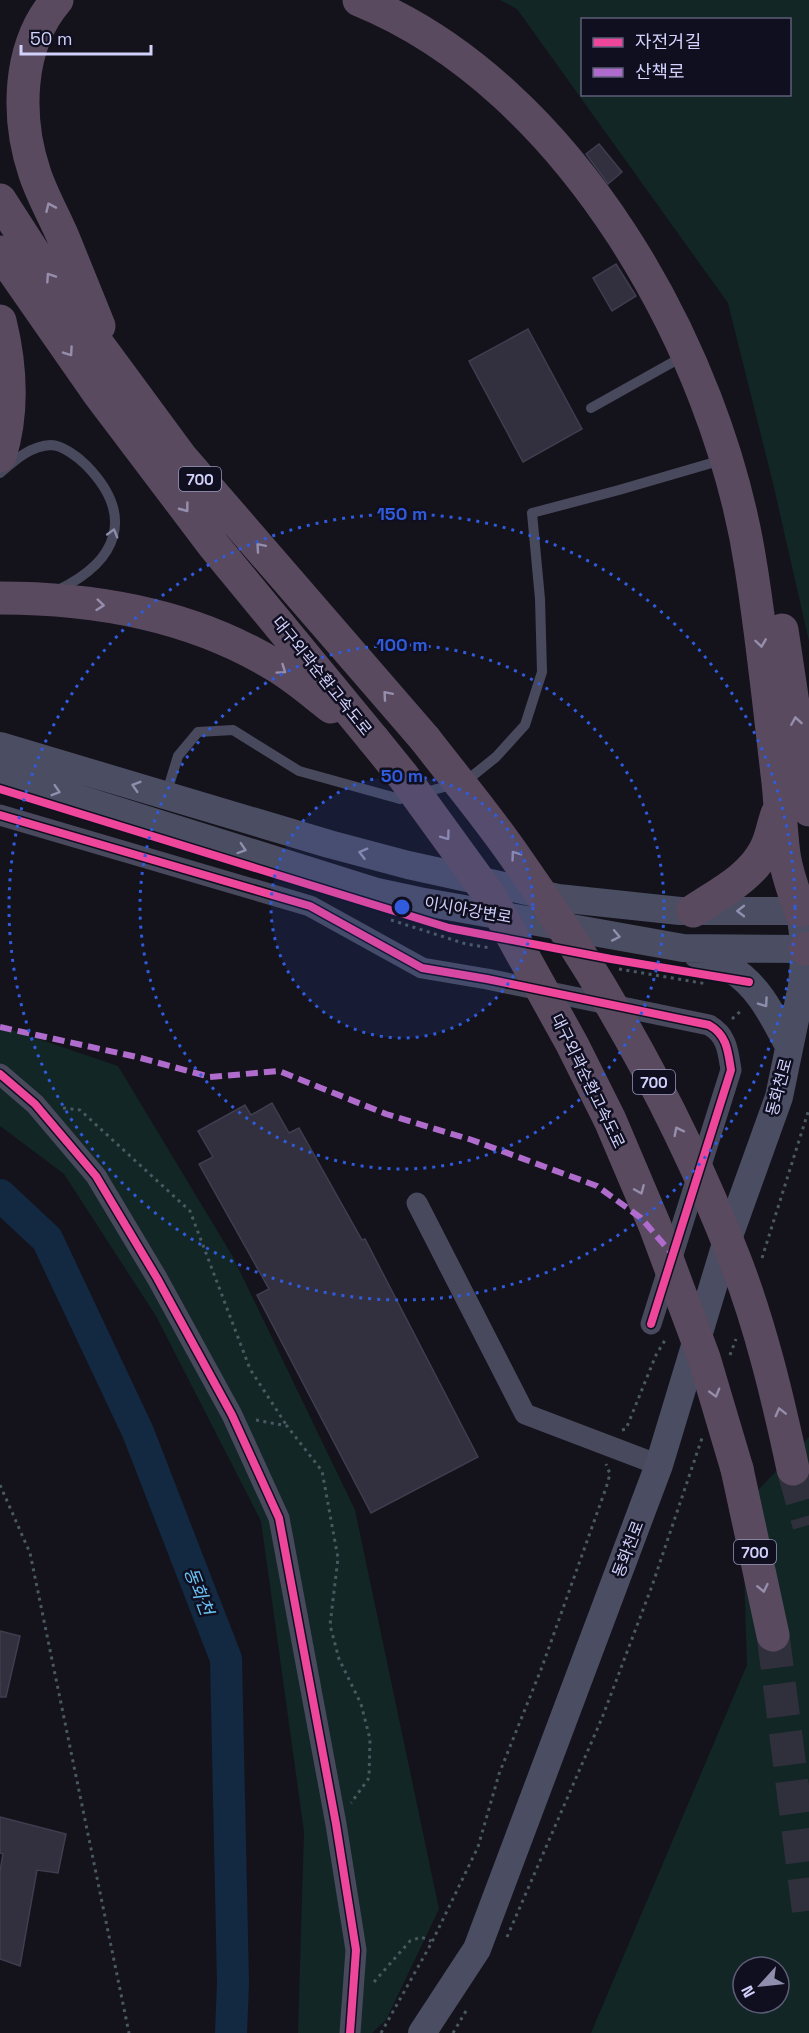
<svg xmlns="http://www.w3.org/2000/svg" width="809" height="2033" font-family="'Space Grotesk','Noto Sans KR',sans-serif">
<rect width="100%" height="100%" fill="#14131c"/>
<path fill="#122625" fill-rule="evenodd" d="M500 0H809V641L772 479 728 303 517 9ZM582 20H790V94H582Z
M0 1026 118 1066 233 1257 355 1510 439 1909 386 2020 372 2033H298L304 1832 261 1521 156 1316 64 1174 0 1126Z
M809 1437V2033H591L747 1665 742 1507ZM743 1967H779V2003H743Z"/>
<g fill="none" stroke-linecap="round" stroke-linejoin="round">
<path stroke="#122941" stroke-width="32" d="M0 1195 47 1239 138 1432 226 1659 233 1983 231 2033"/>
</g>
<path fill="#32303e" stroke="#3f3d4f" stroke-width="1.5" d="M599 144 622 172 608 184 586 154Z
M616 264 636 296 612 311 593 278Z
M528 329 582 429 523 462 469 361Z
M272 1103 289 1133 299 1128 362 1240 365 1239 478 1457 371 1513 257 1295 269 1289 199 1164 213 1157 198 1131 245 1105 251 1115Z
M0 1631 20 1636 6 1697H0Z
M0 1817 66 1834 58 1873 37 1870 20 1966 0 1959V1871L3 1854 0 1853Z"/>
<g fill="none" stroke-linecap="round" stroke-linejoin="round">
<path stroke="#30303d" stroke-width="33" stroke-dasharray="33 16" stroke-linecap="butt" d="M793 1469 809 1525
M773 1635 809 1915"/>
<path stroke="#4a5862" stroke-width="3" stroke-dasharray="3 4.5" stroke-linecap="butt" d="M391 920 466 944 491 948
M619 969 707 984
M732 1019 743 1009
M63 1108 80 1110 190 1211 250 1369 287 1426
M762 1258 809 1109
M730 1355 736 1339
M256 1420 287 1426 322 1471 338 1558 330 1625 339 1659 361 1704 370 1739 369 1778 351 1803
M622 1430 626 1429 656 1355 667 1337
M0 1485 30 1553 129 2033
M507 1937 602 1718 652 1586 702 1438
M374 1982 410 1941 421 1937 431 1941
M381 2033 432 1942 478 1847 499 1774 542 1667 606 1488 610 1474 606 1464
M453 2033 466 2011"/>
<path stroke="#48495c" stroke-width="10" d="M591 408 682 357
M0 473C15 460 30 446 51 445 62 445 78 457 86 465 136 516 118 561 58 590
M166 795 178 756 198 732 233 730 299 771 400 799 466 781 496 757 525 725 542 672 540 599 532 513 619 490 722 460"/>
<path stroke="#48495c" stroke-width="21" d="M0 815 310 906 422 968 487 979 709 1025C727 1035 728 1051 731 1070L651 1324
M0 1074 35 1104 96 1176 157 1278 232 1415 279 1518 336 1824 356 1950 350 2033
M417 1203 525 1414 659 1465"/>
<path stroke="#4b4d62" stroke-width="28" d="M0 746 329 844 408 865 558 898 680 911H800L805 949 802 986 779 1097 724 1250 659 1465 477 1949 422 2033
M0 774 377 892 419 901 683 948 805 949
M697 954C708 959 721 962 731 969 760 987 773 1017 789 1046"/>
<path stroke="#5a4a5f" stroke-width="33" d="M57 0C17 46 16 118 35 174 42 195 54 216 63 237 75 266 87 296 99 326
M359 0C570 86 718 350 751 567 762 636 769 705 777 774 781 802 780 832 785 860 788 877 795 894 800 911
M0 200 58 290 181 457 425 739
M0 252 99 394 214 546 373 739
M0 321C11 366 14 411 0 456
M0 598C96 598 193 615 276 666 296 678 313 693 331 707
M782 630 809 810
M693 911C718 894 751 878 765 850 771 839 773 825 777 814
M805 949 809 948
M737 1469 773 1635"/>
<path stroke="#5a4a5f" stroke-width="33" d="M373 739 403 776 490 896 572 1044 610 1120 655 1226 704 1358 737 1469
M425 739C455 778 488 817 516 858 604 982 680 1117 735 1260 761 1327 778 1399 793 1469"/>
<path stroke="#b06ccc" stroke-width="6" stroke-dasharray="12 6" stroke-linecap="butt" d="M0 1027 137 1057 210 1077 279 1071 386 1114 472 1140 597 1186 641 1218 673 1255"/>
<defs>
<path id="cycleway" d="M0 789 449 928 611 959 749 982
M0 815 310 906 422 968 487 979 709 1025C727 1035 728 1051 731 1070L651 1324
M0 1074 35 1104 96 1176 157 1278 232 1415 279 1518 336 1824 356 1950 350 2033"/>
</defs>
<use href="#cycleway" stroke="#100f20" stroke-width="11"/>
<use href="#cycleway" stroke="#ed469a" stroke-width="8"/>
</g>
<defs><path id="oneway-chevron" d="M-2-3.5L2.5 0L-2 3.5" fill="none" stroke-width="1.6" stroke-linecap="round" stroke-linejoin="round" transform="scale(1.5)"/></defs>
<g stroke="#968ead">
<use href="#oneway-chevron" transform="translate(50 207) rotate(-114)"/>
<use href="#oneway-chevron" transform="translate(50 277) rotate(-124)"/>
<use href="#oneway-chevron" transform="translate(69 352) rotate(55)"/>
<use href="#oneway-chevron" transform="translate(185 508) rotate(53)"/>
<use href="#oneway-chevron" transform="translate(260 547) rotate(-131)"/>
<use href="#oneway-chevron" transform="translate(100 605) rotate(6)"/>
<use href="#oneway-chevron" transform="translate(761 643) rotate(82)"/>
<use href="#oneway-chevron" transform="translate(282 670) rotate(34)"/>
<use href="#oneway-chevron" transform="translate(387 695) rotate(-131)"/>
<use href="#oneway-chevron" transform="translate(796 721) rotate(-99)"/>
<use href="#oneway-chevron" transform="translate(446 836) rotate(54)"/>
<use href="#oneway-chevron" transform="translate(515 855) rotate(-126)"/>
<use href="#oneway-chevron" transform="translate(678 1131) rotate(-117)"/>
<use href="#oneway-chevron" transform="translate(640 1190) rotate(67)"/>
<use href="#oneway-chevron" transform="translate(715 1393) rotate(74)"/>
<use href="#oneway-chevron" transform="translate(780 1412) rotate(-104)"/>
<use href="#oneway-chevron" transform="translate(763 1588) rotate(78)"/>
</g>
<use stroke="#8d8dac" href="#oneway-chevron" transform="translate(113 533) rotate(-74)"/>
<g stroke="#8e8fae">
<use href="#oneway-chevron" transform="translate(136 786) rotate(-163)"/>
<use href="#oneway-chevron" transform="translate(56 791) rotate(17)"/>
<use href="#oneway-chevron" transform="translate(242 849) rotate(18)"/>
<use href="#oneway-chevron" transform="translate(363 853) rotate(-165)"/>
<use href="#oneway-chevron" transform="translate(741 911) rotate(180)"/>
<use href="#oneway-chevron" transform="translate(616 936) rotate(11)"/>
<use href="#oneway-chevron" transform="translate(764 1003) rotate(55)"/>
</g>
<circle cx="402" cy="907" r="131" fill="#2f5bdc" fill-opacity=".12"/>
<g fill="none" stroke="#2f5bdc" stroke-width="3" stroke-dasharray="3 6">
<circle cx="402" cy="907" r="131"/>
<circle cx="402" cy="907" r="262"/>
<circle cx="402" cy="907" r="393"/>
</g>
<g text-anchor="middle" dominant-baseline="central" stroke-width="5" stroke-linejoin="round" paint-order="stroke">
<g fill="#100f20" stroke="#9897b9" stroke-width="1.5">
<rect x="179" y="467" width="42" height="24" rx="4.5"/>
<rect x="633" y="1070" width="42" height="24" rx="4.5"/>
<rect x="734" y="1540" width="42" height="24" rx="4.5"/>
</g>
<g font-size="15" font-weight="bold" fill="#d2d1fb">
<text x="200" y="479">700</text>
<text x="654" y="1082">700</text>
<text x="755" y="1552">700</text>
</g>
<g font-size="16" fill="#d2d1fb" stroke="#100f20">
<text transform="translate(322 676) rotate(51)">대구외곽순환고속도로</text>
<text transform="translate(468 910) rotate(10)">이시아강변로</text>
<text transform="translate(588 1081) rotate(64)">대구외곽순환고속도로</text>
<text transform="translate(779 1087) rotate(-75)">동화천로</text>
<text transform="translate(628 1549) rotate(-69)">동화천로</text>
</g>
<g font-size="18" font-style="italic" fill="#68c0f3" stroke="#100f20">
<text transform="translate(199 1591) rotate(69)">동화천</text>
</g>
</g>
<circle cx="402" cy="907" r="9" fill="#2f5bdc" stroke="#100f20" stroke-width="3"/>
<g font-size="18" text-anchor="middle" font-weight="bold" fill="#2f5bdc" stroke="#100f20" stroke-width="5" stroke-linejoin="round" paint-order="stroke">
<text x="402" y="520">150 m</text>
<text x="402" y="651">100 m</text>
<text x="402" y="782">50 m</text>
</g>
<rect x="581" y="18" width="210" height="78" fill="#100f20" stroke="#5e5d78" stroke-width="1.5"/>
<rect x="593" y="38" width="30" height="9" fill="#ed469a" stroke="#5e5d78" stroke-width="1.5"/>
<text x="635" y="48" font-size="18" fill="#d2d1fb">자전거길</text>
<rect x="593" y="68" width="30" height="9" fill="#b06ccc" stroke="#5e5d78" stroke-width="1.5"/>
<text x="635" y="78" font-size="18" fill="#d2d1fb">산책로</text>
<g transform="translate(761 1985) rotate(243)"><circle r="28" fill="#100f20" stroke="#5e5d78" stroke-width="1.5"/>
<path d="M0-4.5L10 22L0 15L-10 22Z" fill="#908ead"/>
<text y="-9" font-size="16" font-weight="bold" text-anchor="middle" fill="#d2d1fb">N</text>
</g>
<path d="M21 45v9h130v-9" fill="none" stroke="#d2d1fb" stroke-width="3"/>
<text x="30" y="45" font-size="18" fill="#d2d1fb" stroke="#100f20" stroke-width="4.5" paint-order="stroke">50 m</text>
</svg>
